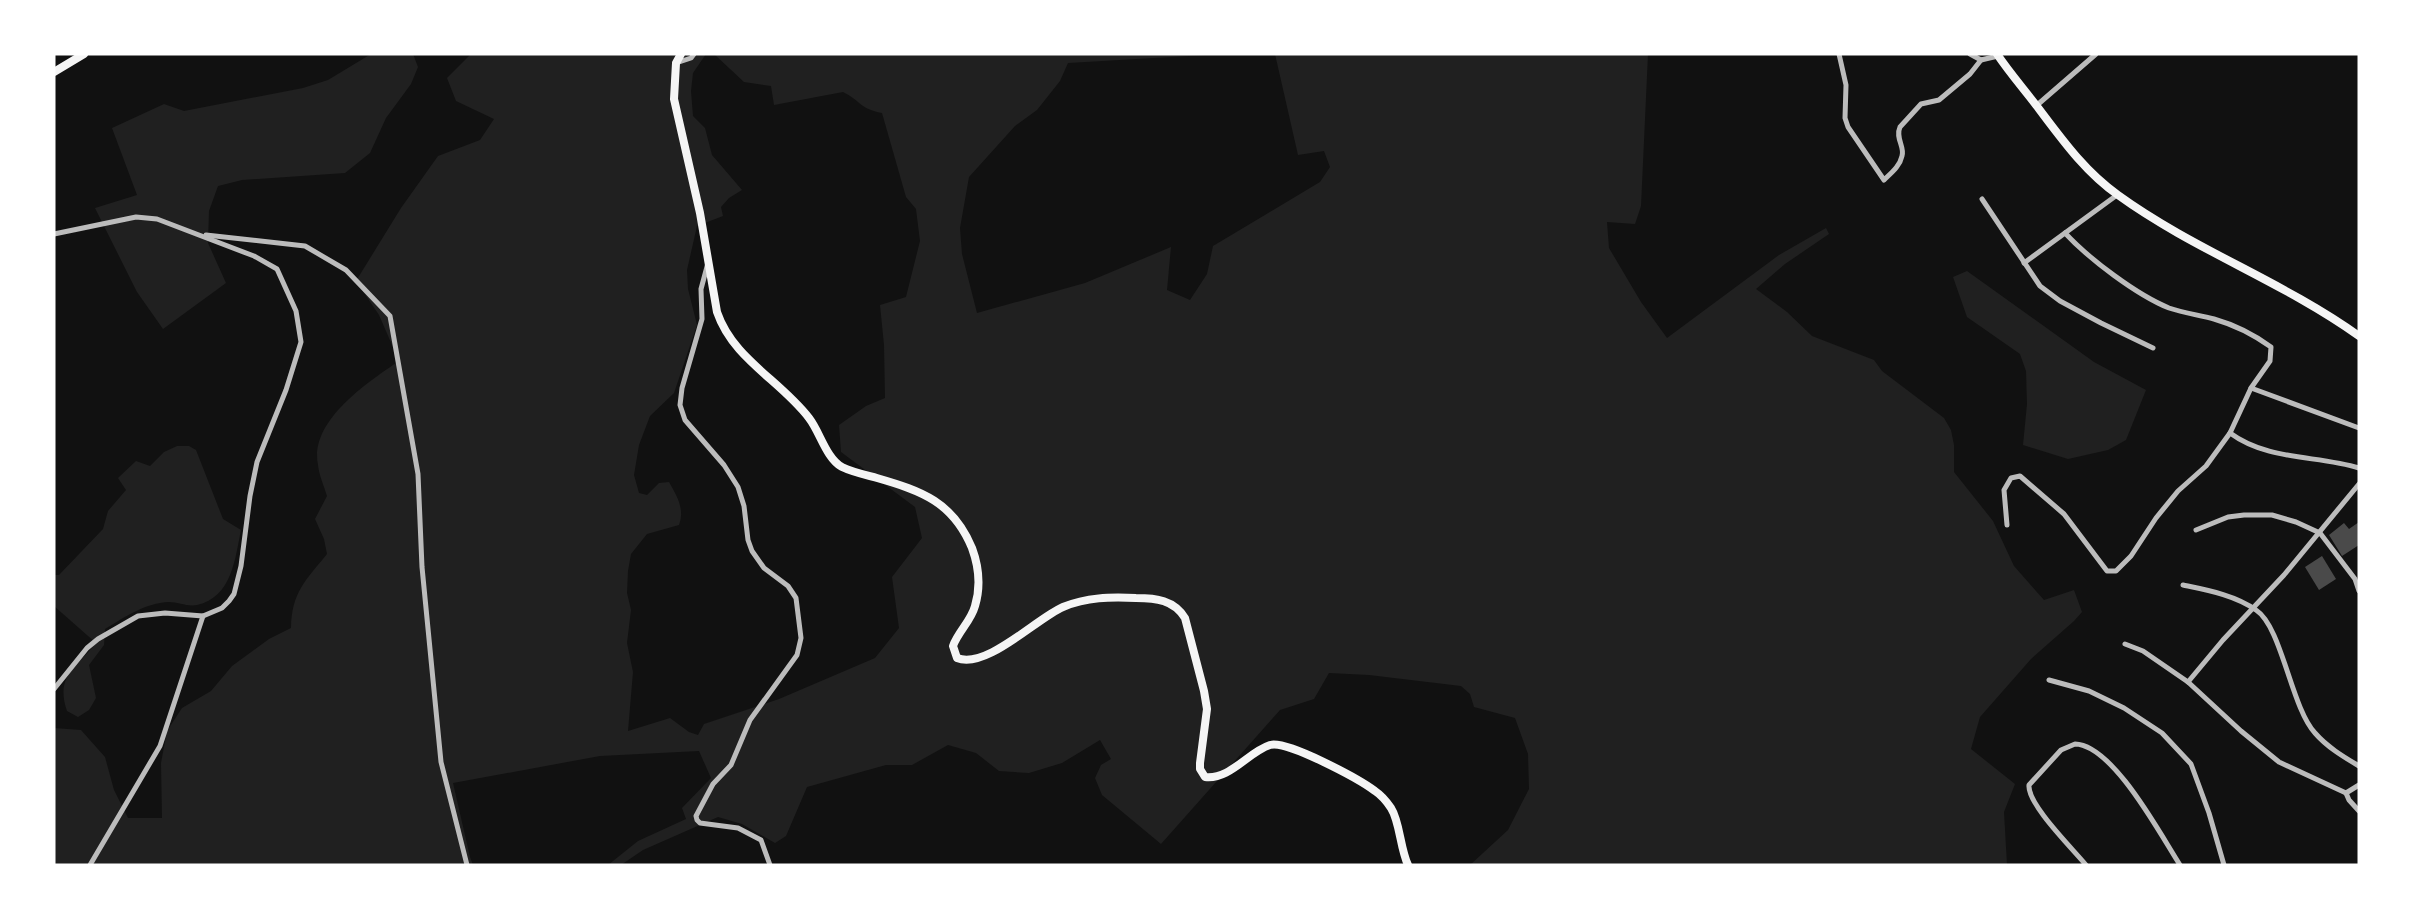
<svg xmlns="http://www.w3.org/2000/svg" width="2413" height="919" font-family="'Fira Sans Condensed',sans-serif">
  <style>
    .green { fill: #202020 }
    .building { fill: #4a4a4a }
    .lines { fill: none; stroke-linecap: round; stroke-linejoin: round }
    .minor { stroke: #bcbcbc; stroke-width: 5 }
    .secondary { stroke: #f5f5f5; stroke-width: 8 }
    .primary { stroke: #f5f5f5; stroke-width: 8 }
  </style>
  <rect width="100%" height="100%" fill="#111"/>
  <g class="green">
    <polygon points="371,54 413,54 418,67 411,84 386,118 370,153 345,173 242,180 218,186 209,211 208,243 226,283 163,329 137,292 95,208 137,195 112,128 164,104 184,111 303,88 328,80"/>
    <path d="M471,54H706L693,73L691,91L693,116L705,128L712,155L742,190L729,198L721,207L723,216L697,226L687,270L688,289L697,325L674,393L650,416L639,445L634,475L639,493L647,495L659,483L669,482C677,496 685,509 679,525L647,534L631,554L628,571L627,593L631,610L627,643L633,672L628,731L670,718L689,732L698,735L704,724L779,699L875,658L899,628L892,577L922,538L915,507L841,452L839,425L866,406L885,398L884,345L880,305L906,297L920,241L916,209L906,197L882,113C860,109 861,101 843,92L774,105L771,86L744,82L714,54H1223L1068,63L1060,81L1037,110L1015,126L969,177L960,228L962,254L977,313L1085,283L1171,247L1167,290L1190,300L1207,274L1213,246L1320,182L1330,167L1324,151L1298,155L1275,54H1648L1641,206L1635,224L1607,222L1609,248L1641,302L1667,338L1779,255L1826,228L1829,234L1785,264L1756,289L1787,312L1812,336L1874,360L1882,371L1944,418L1951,430L1954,445V472L1993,521L2014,566L2044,600L2074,590L2082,612L2074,621L2031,659L1980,717L1971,749L2015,784L2004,812L2007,865H1470L1508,830L1529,789L1528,754L1515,718L1474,707L1470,694L1461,686L1369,675L1329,673L1314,699L1280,710L1161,844L1102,795L1095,778L1101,765L1111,759L1100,740L1062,763L1029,773L999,771L976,753L948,745L912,765H886L807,787L786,836L775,843L742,824L718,817L643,850L621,865H608L638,841L686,819L682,808L711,778L699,751L600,756L453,783L470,857L473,865H54V728L81,730L105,757L114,790L128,818H162L161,763L167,731L182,708L211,691L232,666L269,639L291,628C292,592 305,581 327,554L324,539L315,519L327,496C324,486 319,475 318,465C309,421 368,382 399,361L379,315L356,281L401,208L438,156L480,140L494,119L456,101L447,78Z"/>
    <polygon points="1967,271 2094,362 2146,390 2126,440 2108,450 2068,459 2023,445 2027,404 2026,371 2020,354 1967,317 1953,277"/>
    <path d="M177,446H189L196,450L223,519L241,530C235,559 232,597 197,605C188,607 178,602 169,602C145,603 125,617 105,629L104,645L89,665L96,698L89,710L78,717L67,711C55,676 76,668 96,643L54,606V575H59L103,529L108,511L126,490L118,478L136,461L150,466L164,452Z"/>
  </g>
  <g class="building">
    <polygon points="2359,522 2359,545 2342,556 2329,535 2344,523 2349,529"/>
    <polygon points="2322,556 2336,579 2319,590 2305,567"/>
  </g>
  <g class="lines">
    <g class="minor">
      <path d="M1839,54L1846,85L1845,118L1848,127L1884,180C1891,173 1900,166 1902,156C1905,147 1895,138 1900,127L1921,104L1939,100L1970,74L1981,60"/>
      <polyline points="1970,54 1981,60 1998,56"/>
      <polyline points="676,63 691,58 694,54"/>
      <polyline points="2036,106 2096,54"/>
      <polyline points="1982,199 2040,286 2060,301 2101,323 2153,348"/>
      <polyline points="54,234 136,217 157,219 254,256 277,269 296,311 301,342 286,390 257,462 250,496 241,566 234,594 229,601 222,608 203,616 165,613 138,616 98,639 87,648 54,689"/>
      <polyline points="206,235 305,246 346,270 390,316 418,474 422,567 441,762 467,865"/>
      <polyline points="708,263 701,289 702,319 682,388 680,405 685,420 724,465 738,487 744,506 748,540 752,551 764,568 788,586 796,598 801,638 797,655 750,720 731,765 713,784 696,816 697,820 700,823 738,828 761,840 770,865"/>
      <polyline points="2024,263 2117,195"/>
      <polyline points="2251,388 2359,428"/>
      <path d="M2230,433C2268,461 2317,455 2359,468"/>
      <path d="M2007,525L2004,490L2011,478L2020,476L2064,514L2107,571H2116L2131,556L2156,518L2178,491L2206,466L2230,433L2251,388L2270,361L2271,347C2253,334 2235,325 2214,319C2199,315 2184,313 2169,308C2137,295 2089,259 2065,233"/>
      <polyline points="2196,530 2228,517 2244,515 2272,515 2296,522 2320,533 2355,579 2359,591"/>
      <path d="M2183,585C2207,590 2235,595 2256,610C2282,627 2291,707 2315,733C2327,747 2344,757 2359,766"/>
      <polyline points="2125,644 2143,651 2188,682 2241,731 2279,762 2346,793"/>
      <polyline points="2049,680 2089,691 2124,708 2162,733 2191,764 2209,813 2224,865"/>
      <polyline points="2188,682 2223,640 2284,575 2359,484"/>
      <polyline points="2346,793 2349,800 2359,811"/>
      <polyline points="2346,793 2359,785"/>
      <polyline points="90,865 160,746 203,616"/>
      <path d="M2086,865C2073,849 2027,804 2029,785L2061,750L2075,744C2113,745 2160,834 2180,865"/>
    </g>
    <g class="secondary">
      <path d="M681,54L676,63L674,99L700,213L717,312C733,359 780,380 809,418C820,432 826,458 842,467C852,472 866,475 877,478C922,491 953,502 972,548C979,567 981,586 975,606C971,621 958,632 953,646L957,658C986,670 1037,618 1063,607C1087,597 1110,597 1136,598C1156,598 1174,600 1185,618L1204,691L1207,709L1200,763V769L1205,777C1230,780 1248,752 1270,745C1287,740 1359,779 1375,791C1381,795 1387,802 1391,808C1400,822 1400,848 1408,865"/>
      <polyline points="54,72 84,54"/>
    </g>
    <path class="primary" d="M1997,54C2009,72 2023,88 2036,105C2061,138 2084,171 2118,195C2194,250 2284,282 2359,336"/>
  </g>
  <rect width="2413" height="919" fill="none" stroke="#ffffff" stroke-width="111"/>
</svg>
